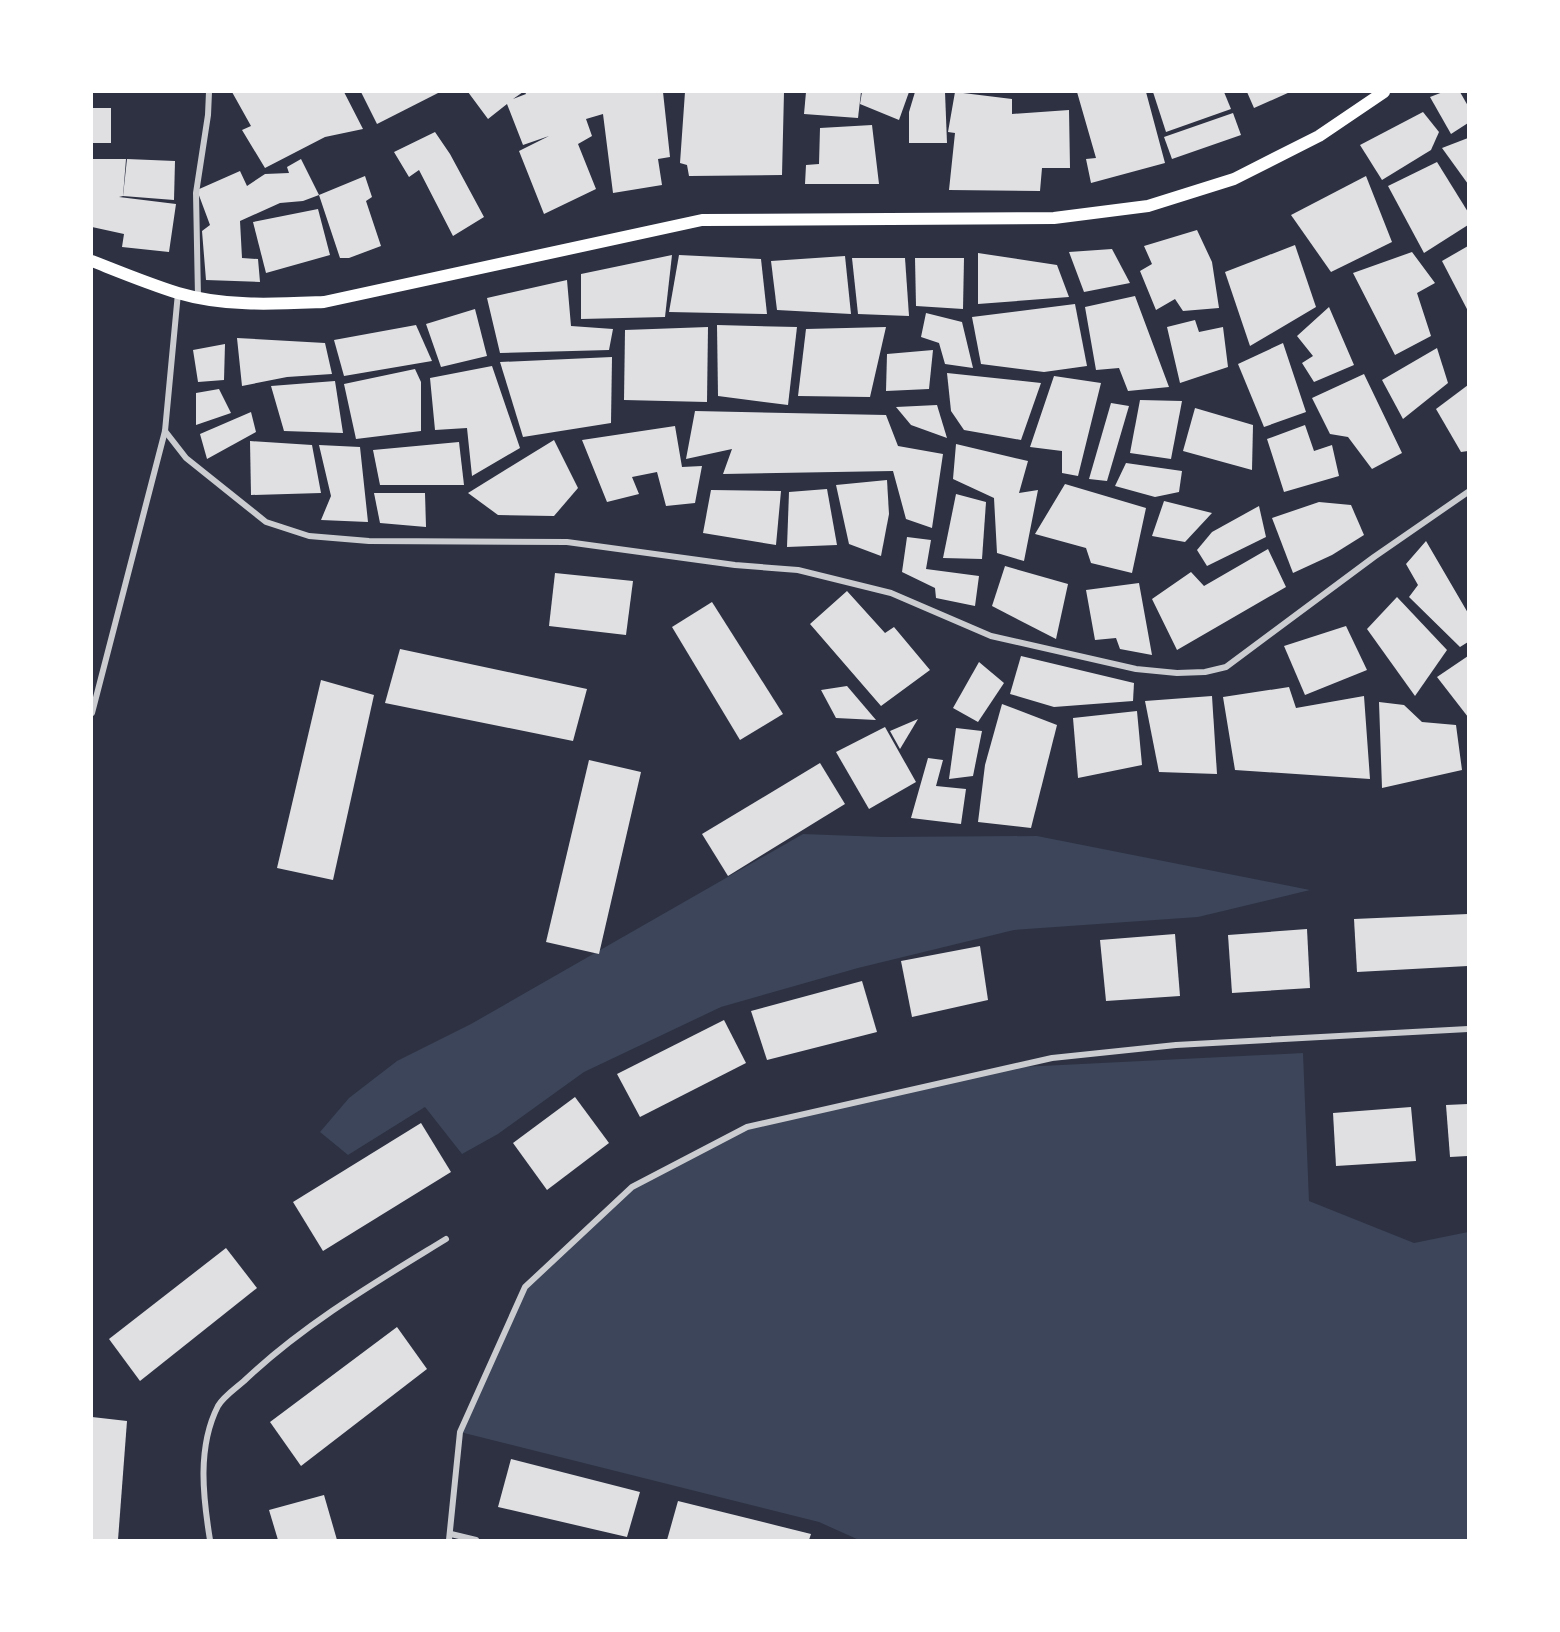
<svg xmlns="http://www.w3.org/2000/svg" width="1560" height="1632" font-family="'Public Sans',sans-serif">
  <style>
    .green { fill: #3c4559 }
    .building { fill: #e0e0e3 }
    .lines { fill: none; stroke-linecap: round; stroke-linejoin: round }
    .minor { stroke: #caccd0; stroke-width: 6 }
    .secondary { stroke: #fff; stroke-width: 12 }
  </style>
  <rect width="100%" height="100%" fill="#2d3142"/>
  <g class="green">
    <polygon points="803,834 884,837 1037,836 1310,890 1198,917 1014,930 858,968 721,1007 584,1072 498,1134 462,1154 425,1107 348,1155 320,1132 349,1098 397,1061 471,1024"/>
    <polygon points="1303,1053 1309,1201 1414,1243 1468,1232 1468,1540 859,1540 819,1522 460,1432 525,1287 632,1187 747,1127 999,1068"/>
  </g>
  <g class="building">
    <polygon points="232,92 344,92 363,129 325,137 265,168 242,130 251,126"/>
    <polygon points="361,92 440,92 377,124"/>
    <polygon points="468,92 523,92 513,99 526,94 525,92 663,92 670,157 658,159 662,185 613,193 603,114 586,119 592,136 578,144 596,189 544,214 519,151 549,136 523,145 507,104 488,119"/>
    <polygon points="685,92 784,92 782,175 689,176 687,165 680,163"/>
    <polygon points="806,92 861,92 858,118 804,114"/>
    <polygon points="862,92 909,92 899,120 860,104"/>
    <polygon points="915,92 945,92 947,143 909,143 909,112"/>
    <polygon points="955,92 1012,99 1012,114 1069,110 1070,168 1042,168 1040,191 949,190 955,133 948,132"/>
    <polygon points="1077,92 1146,92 1165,163 1091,183 1086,159 1096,158"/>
    <polygon points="1153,92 1224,92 1231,109 1166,132"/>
    <polygon points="1247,92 1290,92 1254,108"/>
    <polygon points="1443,92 1460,92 1468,106 1468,123 1451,134 1430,97"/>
    <rect x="92" y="108" width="19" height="35"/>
    <polygon points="1423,112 1439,132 1431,150 1382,180 1360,145"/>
    <polygon points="1233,113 1241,135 1172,159 1164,137"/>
    <polygon points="872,125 879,184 805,184 806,165 819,164 820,128"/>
    <polygon points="435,132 450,154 484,217 453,236 419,170 409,177 394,152"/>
    <polygon points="1468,138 1468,184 1442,148"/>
    <polygon points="92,159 126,159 123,196 119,197 176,204 169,252 122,247 124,234 92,227"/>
    <polygon points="127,159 175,161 174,200 123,196"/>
    <polygon points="301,159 319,195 303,201 280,203 240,221 242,258 258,259 260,282 206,280 202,231 210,225 197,190 240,171 247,186 265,174 289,173 287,167"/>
    <polygon points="1437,162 1468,212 1468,225 1424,253 1388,186"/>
    <polygon points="365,176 372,197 366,201 381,246 349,258 340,258 319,195"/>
    <polygon points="1366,176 1392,242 1331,272 1291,215"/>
    <polygon points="318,209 330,255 266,273 253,222"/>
    <polygon points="1197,230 1212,262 1219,308 1183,311 1175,299 1156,310 1140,271 1152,264 1144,246"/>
    <polygon points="1295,245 1316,307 1250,346 1225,272"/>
    <polygon points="1468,246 1468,311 1442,261"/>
    <polygon points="1112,249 1130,283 1084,292 1069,252"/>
    <polygon points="1412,252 1435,283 1417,293 1431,336 1395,355 1353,273"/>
    <polygon points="978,253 1057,265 1069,297 978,304"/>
    <polygon points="672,255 665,317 581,319 581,274"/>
    <polygon points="679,255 761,259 767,314 669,312"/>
    <polygon points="845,256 851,314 777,310 771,261"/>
    <polygon points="852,258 905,258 909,316 858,314"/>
    <polygon points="915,258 964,258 963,309 916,306"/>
    <polygon points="567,280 571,326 613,329 609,350 500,353 487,298"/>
    <polygon points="1135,296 1169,387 1128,391 1119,368 1096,370 1085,307"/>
    <polygon points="1075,304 1087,366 1044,372 981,364 972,317"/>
    <polygon points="1329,307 1354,365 1314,382 1302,363 1313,356 1297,336"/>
    <polygon points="475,309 487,356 441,367 426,324"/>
    <polygon points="926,313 962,322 973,368 945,364 939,343 921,337"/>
    <polygon points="1195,320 1199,332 1223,327 1228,367 1180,383 1167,327"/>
    <polygon points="416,325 432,361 344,376 334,340"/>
    <polygon points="717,325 797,327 788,405 718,396"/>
    <polygon points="708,327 707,402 624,400 625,330"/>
    <polygon points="886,327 870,397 798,396 806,329"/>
    <polygon points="237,338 325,343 332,374 287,377 242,386"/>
    <polygon points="1283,343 1306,412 1264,427 1238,364"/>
    <polygon points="225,344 224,380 198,382 193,350"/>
    <polygon points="1437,348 1448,383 1403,419 1382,380"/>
    <polygon points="933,350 929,389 886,391 887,354"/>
    <polygon points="612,357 611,423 523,437 500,362"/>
    <polygon points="492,366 520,448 472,476 467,428 435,430 430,378"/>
    <polygon points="415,369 421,382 421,431 356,439 344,384"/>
    <polygon points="947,373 1041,383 1021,440 964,430 951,411"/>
    <polygon points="1364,374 1402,453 1372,469 1348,437 1330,434 1312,398"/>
    <polygon points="1054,376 1101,383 1078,476 1062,473 1062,451 1030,447"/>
    <polygon points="335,381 343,433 284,431 271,386"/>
    <polygon points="1468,385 1468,451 1461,452 1436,409"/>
    <polygon points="219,389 231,413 196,425 196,393"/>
    <polygon points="1140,400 1182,401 1171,459 1130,453"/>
    <polygon points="1111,403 1129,406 1107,481 1089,479"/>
    <polygon points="937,405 947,438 911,425 896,407"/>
    <polygon points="1195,408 1253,425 1252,470 1183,451"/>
    <polygon points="695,411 886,415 898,446 943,454 932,528 906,519 893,471 723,474 732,449 686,459"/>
    <polygon points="251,412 256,432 207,459 200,434"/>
    <polygon points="1305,425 1314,451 1332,445 1339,476 1284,492 1267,439"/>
    <polygon points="675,426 682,467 702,466 695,503 666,506 657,472 632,477 639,494 607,502 582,440"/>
    <polygon points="554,440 578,488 554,516 498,515 468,493"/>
    <polygon points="250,441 312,445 321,493 251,495"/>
    <polygon points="459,442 464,485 380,485 373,450"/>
    <polygon points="956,444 1028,461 1019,493 1038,490 1024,561 997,553 994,498 953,479"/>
    <polygon points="319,445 360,447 368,522 321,520 331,496"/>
    <polygon points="1126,463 1182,471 1179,492 1155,497 1115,486"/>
    <polygon points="887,480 889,514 881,556 849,544 836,485"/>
    <polygon points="1065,484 1146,508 1132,573 1091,563 1086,548 1035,534"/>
    <polygon points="827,489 837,545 787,547 789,492"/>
    <polygon points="711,490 781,491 776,545 703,533"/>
    <polygon points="374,493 425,493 426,527 380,523"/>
    <polygon points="956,494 986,502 982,559 943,558"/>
    <polygon points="1164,501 1212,513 1185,542 1152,536"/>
    <polygon points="1319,502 1351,505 1364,535 1332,555 1293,573 1272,518"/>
    <polygon points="1259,506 1266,537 1207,566 1197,550 1212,532"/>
    <polygon points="907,537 931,540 926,569 979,576 975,606 936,598 935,588 902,572"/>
    <polygon points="1426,541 1468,613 1468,642 1460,647 1409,597 1418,585 1406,564"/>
    <polygon points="1268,549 1286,587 1177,650 1152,599 1191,572 1204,586"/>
    <polygon points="1005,566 1068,584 1056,639 992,606"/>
    <polygon points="555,573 633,581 626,635 549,626"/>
    <polygon points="1139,583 1152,655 1120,649 1116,638 1095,640 1086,590"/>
    <polygon points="847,591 885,633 894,627 930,670 881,706 810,624"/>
    <polygon points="1397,597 1447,650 1415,696 1367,629"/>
    <polygon points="712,602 783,714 740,740 672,627"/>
    <polygon points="1346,626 1367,670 1305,695 1284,646"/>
    <polygon points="400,649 587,689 573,741 385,703"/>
    <polygon points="1021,656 1134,683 1133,701 1054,707 1010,694"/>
    <polygon points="1468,656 1468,717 1437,677"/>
    <polygon points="979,662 1004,683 978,722 953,708"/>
    <polygon points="321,680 374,695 333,880 277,868"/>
    <polygon points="847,686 876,720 836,718 821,690"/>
    <polygon points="1289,687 1296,708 1364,696 1370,779 1235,770 1223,697"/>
    <polygon points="1212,696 1217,774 1159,772 1145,701"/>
    <polygon points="1379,702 1404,705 1422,722 1456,725 1462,770 1382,788"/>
    <polygon points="1002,704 1057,725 1031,828 978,822 985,765"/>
    <polygon points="1137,711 1142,765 1078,778 1073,718"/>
    <polygon points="918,719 900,749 890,731"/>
    <polygon points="885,727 916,782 869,809 836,752"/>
    <polygon points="956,728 982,731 973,776 949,779"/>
    <polygon points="928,758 943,760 936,786 966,789 961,824 911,818"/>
    <polygon points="589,760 641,772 599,954 546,942"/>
    <polygon points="820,763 845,804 728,876 702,834"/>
    <polygon points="1468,914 1468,966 1357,972 1354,919"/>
    <polygon points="1307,929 1310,988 1232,993 1228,935"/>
    <polygon points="1175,934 1180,996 1106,1001 1100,940"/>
    <polygon points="980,946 988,1000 912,1017 901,961"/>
    <polygon points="862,981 877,1032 767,1060 751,1011"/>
    <polygon points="724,1020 746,1063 640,1117 617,1074"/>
    <polygon points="575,1097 609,1143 547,1190 513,1143"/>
    <polygon points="1468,1104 1468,1156 1450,1157 1446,1105"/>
    <polygon points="1411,1107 1416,1161 1336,1166 1333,1113"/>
    <polygon points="421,1123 451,1172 323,1251 293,1202"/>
    <polygon points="226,1248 257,1288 140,1381 109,1339"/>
    <polygon points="397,1327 427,1369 301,1466 270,1422"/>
    <polygon points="92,1417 127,1421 118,1540 92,1540"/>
    <polygon points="511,1459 640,1492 627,1537 498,1507"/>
    <polygon points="324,1495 337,1540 278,1540 269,1510"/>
    <polygon points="678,1501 811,1534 809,1540 667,1540"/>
  </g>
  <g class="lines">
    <g class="minor">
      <polyline points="198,297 196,193 208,115 209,92"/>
      <polyline points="165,431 186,458 266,522 309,536 369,541 567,542 735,565 798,570 891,593 991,636 1136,669 1177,673 1205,672 1226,667 1374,557 1468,492"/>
      <polyline points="92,713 165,431 178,293"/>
      <polyline points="451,1534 476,1540"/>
      <path d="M210,1540C203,1497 197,1447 218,1406C223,1397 236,1388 244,1381C304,1324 376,1282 446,1239"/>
      <polyline points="449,1540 460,1432 525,1287 632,1187 747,1127 1052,1058 1176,1045 1468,1029"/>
    </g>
    <path class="secondary" d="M92,261C120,272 149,284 178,293C225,307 275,304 324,302L702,220L1054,218L1148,206L1234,179L1319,136L1384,92"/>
  </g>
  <rect width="1560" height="1632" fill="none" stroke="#ffffff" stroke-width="186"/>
</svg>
